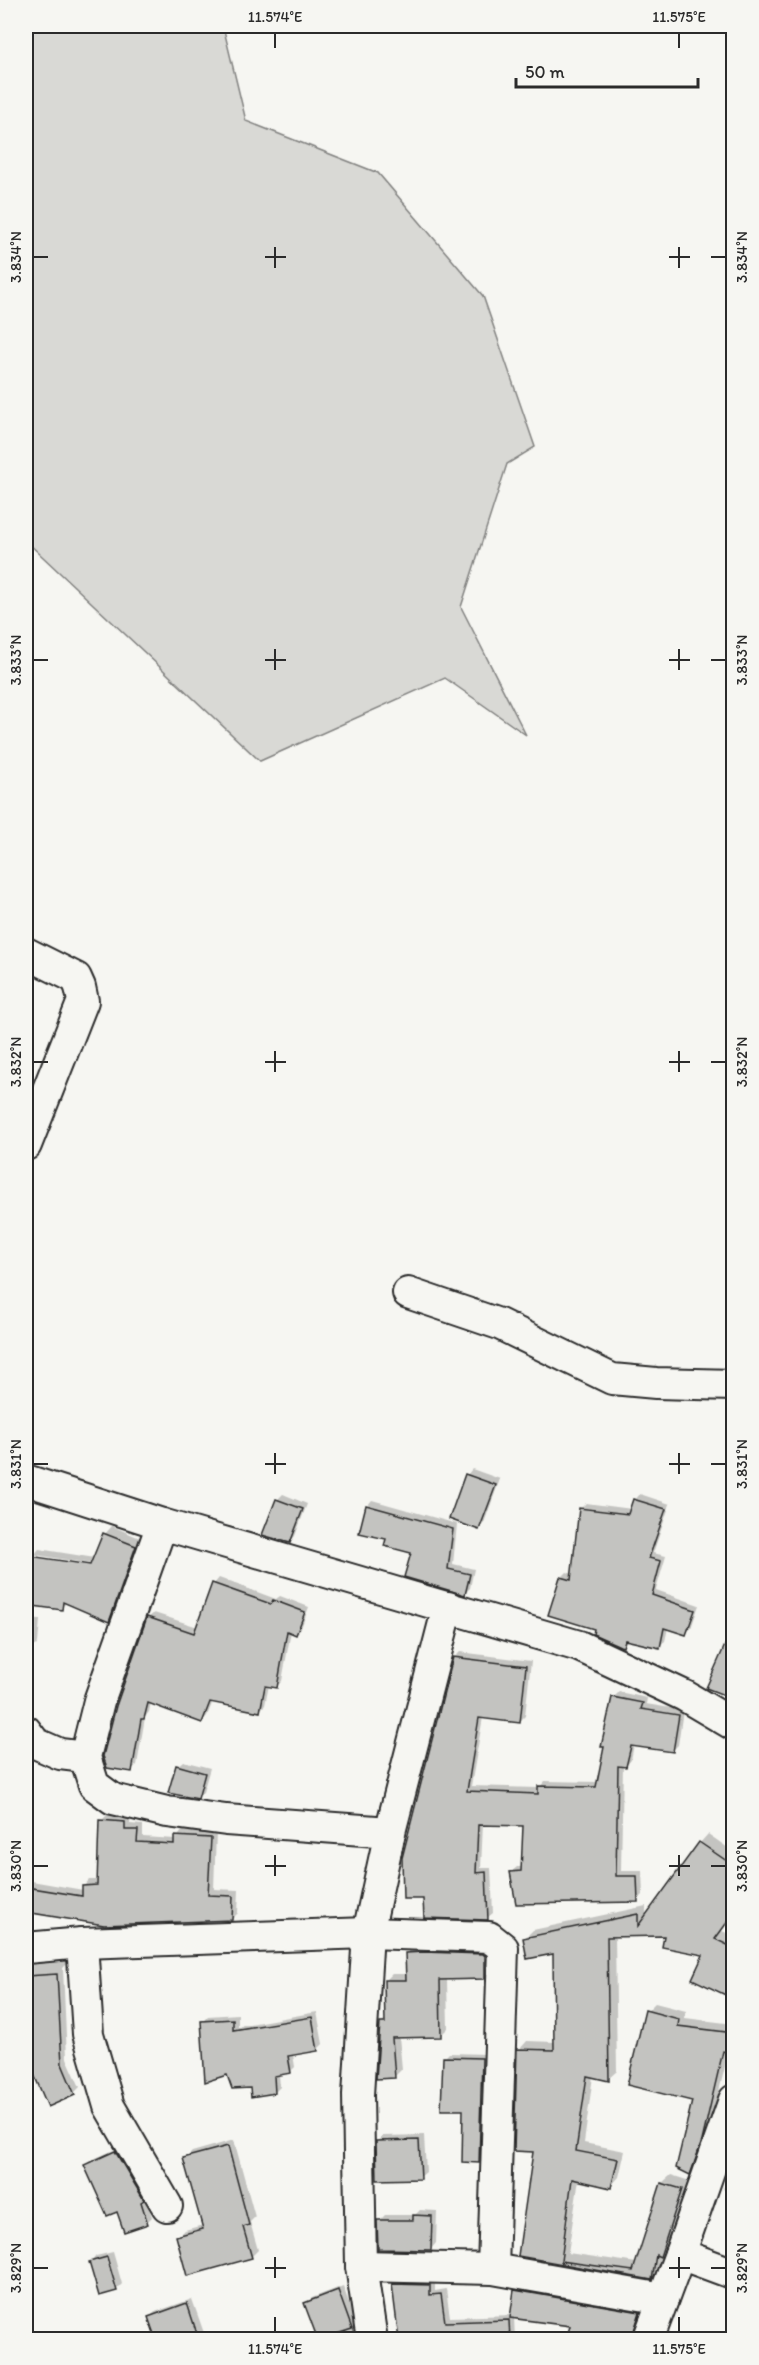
<svg xmlns="http://www.w3.org/2000/svg" width="759" height="2365" font-family="Itim,sans-serif">
  <style>
    .green { fill: #d9d9d5; stroke: #828280; stroke-width: 1.5 }
    .shadow { fill: #0003; fill-rule: evenodd }
    .building { fill: #c3c3c0; stroke: #2b2b2b; stroke-width: 1.5 }
    .lines { fill: none; stroke-linecap: round; stroke-linejoin: round }
    .street-casing { stroke: #2b2b2b; stroke-width: 34 }
    .street { stroke: #f6f6f2; stroke-width: 30 }
    .ticks { fill: none; stroke: #2b2b2b; stroke-width: 2 }
    .neatline { fill: none; stroke: #2b2b2b; stroke-width: 2 }
    .ticks-label { font-size: 15px; text-anchor: middle; fill: #2b2b2b }
  </style>
  <rect width="100%" height="100%" fill="#f6f6f2"/>
  <filter id="ink" filterUnits="userSpaceOnUse"><feTurbulence type="fractalNoise" baseFrequency=".0167" numOctaves="2"/><feDisplacementMap in="SourceGraphic" scale="12" xChannelSelector="R" yChannelSelector="G"/><feConvolveMatrix kernelMatrix="1 2 1 2 8 2 1 2 1" color-interpolation-filters="sRGB"/></filter>
  <g filter="url(#ink)">
    <polygon class="green" points="26,26 223,26 246,121 378,173 483,296 535,447 507,464 461,607 526,735 445,678 260,761 26,541"/>
    <g class="shadow">
      <polygon points="472,1469 500,1479 484,1523 479,1529 467,1475"/>
      <polygon points="283,1494 307,1504 295,1536 290,1542 277,1500"/>
      <polygon points="640,1494 670,1504 653,1553 666,1556 656,1590 699,1605 691,1628 685,1634 668,1628 665,1641 659,1646 629,1639 623,1645 596,1628 561,1578 567,1572 573,1574 580,1509 586,1503 632,1509 635,1500"/>
      <polygon points="372,1500 457,1524 453,1564 474,1569 470,1588 465,1593 413,1552 388,1538 367,1506"/>
      <path d="M112,1526L142,1539L116,1613L109,1620L67,1602L61,1608L26,1603L32,1557L39,1549L95,1558L105,1534ZM36,1555L98,1565L97,1568L36,1558Z"/>
      <polygon points="219,1578 276,1599 280,1596 309,1607 301,1628 296,1633 291,1631 282,1681 277,1686 269,1685 265,1705 259,1711 213,1701 207,1716 202,1721 151,1702 149,1712 145,1717 137,1765 131,1770 148,1618 154,1613 198,1627 214,1584"/>
      <polygon points="26,1619 40,1620 38,1643 36,1646 26,1645"/>
      <polygon points="460,1652 531,1661 525,1716 520,1721 483,1717 471,1786 539,1788 545,1781 599,1782 606,1746 603,1746 614,1697 619,1692 647,1698 646,1704 683,1710 678,1745 672,1751 634,1745 631,1760 626,1766 623,1765 621,1871 642,1871 643,1895 637,1901 511,1872 517,1867 523,1867 525,1824 483,1823 481,1868 491,1868 493,1913 487,1918 425,1916 454,1658"/>
      <polygon points="183,1761 210,1768 203,1792 198,1797 177,1766"/>
      <polygon points="107,1815 131,1816 130,1824 143,1825 143,1837 176,1839 182,1831 216,1832 214,1889 239,1890 238,1913 232,1919 104,1923 26,1910 26,1880 83,1890 83,1887 89,1880 98,1880 101,1821"/>
      <polygon points="708,1834 734,1852 734,1914 722,1931 734,1936 734,1993 706,1954 666,1934 615,1935 617,2071 608,2079 593,2076 584,2143 625,2151 619,2177 611,2186 579,2179 568,2253 637,2263 662,2183 671,2175 690,2181 668,2247 663,2252 660,2270 652,2278 520,2255 535,2150 519,2050 527,2041 555,2042 555,1952 524,1939 533,1930 646,1906 646,1918 700,1843"/>
      <polygon points="413,1947 490,1948 491,1971 484,1978 447,1979 448,2028 441,2035 399,2036 402,2069 395,2076 381,2024 386,2019 385,1981 392,1974 407,1974 406,1954"/>
      <polygon points="67,1957 66,1965 63,1968 67,2058 80,2087 74,2093 26,2057 26,1958"/>
      <polygon points="655,2003 686,2011 685,2018 734,2024 734,2051 729,2051 709,2131 697,2165 689,2173 694,2100 647,2011"/>
      <polygon points="317,2012 323,2044 318,2049 293,2054 295,2067 290,2072 279,2074 280,2087 275,2092 251,2086 203,2021 208,2016 238,2014 238,2026"/>
      <polygon points="449,2053 487,2054 483,2156 478,2161 465,2108 444,2058"/>
      <polygon points="424,2135 426,2172 420,2177 378,2142 383,2136"/>
      <polygon points="234,2140 255,2217 250,2222 258,2250 251,2257 178,2237 185,2230 203,2225 185,2159 192,2152"/>
      <polygon points="121,2147 145,2197 152,2217 147,2222 85,2165 91,2160"/>
      <polygon points="734,2158 734,2194 723,2189"/>
      <polygon points="420,2210 437,2211 436,2243 431,2249 379,2221 385,2215 415,2215"/>
      <polygon points="113,2252 122,2284 116,2290 91,2262 96,2256"/>
      <polygon points="399,2279 435,2280 435,2291 446,2289 450,2317 512,2315 516,2291 526,2281 647,2302 637,2340 568,2340 572,2325 514,2317 515,2340 400,2340 393,2284"/>
      <polygon points="343,2286 362,2340 319,2340 306,2303 312,2298"/>
      <polygon points="192,2299 204,2333 198,2338 150,2317 155,2312"/>
    </g>
    <g class="building">
      <polygon points="465,1474 496,1485 479,1530 449,1519"/>
      <polygon points="276,1499 303,1509 290,1543 262,1535"/>
      <polygon points="633,1499 666,1509 649,1558 661,1561 652,1595 695,1610 686,1635 664,1628 660,1648 625,1640 623,1647 620,1646 593,1634 594,1629 548,1615 560,1577 571,1580 579,1508 628,1514"/>
      <polygon points="366,1505 453,1529 448,1569 470,1574 465,1595 404,1577 411,1553 384,1546 386,1539 359,1533"/>
      <polygon points="103,1533 136,1546 109,1622 63,1602 62,1610 26,1605 30,1556 90,1565"/>
      <polygon points="212,1583 271,1604 273,1600 305,1612 296,1635 287,1631 277,1688 265,1686 260,1712 210,1702 202,1723 148,1703 144,1719 141,1719 132,1772 107,1768 103,1756 116,1706 147,1617 194,1633"/>
      <polygon points="734,1625 734,1699 706,1688"/>
      <polygon points="453,1657 526,1666 520,1723 479,1718 467,1791 538,1794 538,1786 596,1787 604,1747 601,1747 612,1697 643,1703 641,1709 679,1715 673,1752 631,1746 626,1767 618,1766 616,1876 637,1876 638,1902 516,1904 510,1872 521,1871 523,1826 478,1825 476,1873 486,1872 488,1920 424,1918 423,1899 403,1899 402,1858"/>
      <polygon points="176,1765 205,1773 198,1799 168,1793"/>
      <polygon points="99,1820 125,1822 125,1830 138,1830 137,1842 174,1844 174,1836 211,1838 208,1895 233,1896 232,1920 104,1925 26,1912 26,1887 82,1896 82,1886 97,1885"/>
      <polygon points="699,1842 734,1866 734,1913 715,1939 734,1948 734,1999 692,1979 703,1955 662,1947 664,1936 607,1937 609,2081 587,2076 576,2151 618,2159 611,2188 572,2179 561,2261 633,2271 661,2183 682,2189 660,2257 656,2255 652,2280 518,2256 533,2152 514,2151 517,2049 554,2050 553,1954 527,1959 523,1938 638,1914 638,1926"/>
      <polygon points="424,1952 483,1954 485,1956 485,1979 440,1980 441,2037 392,2038 395,2078 376,2079 380,2023 385,2023 384,1980 406,1980 405,1953"/>
      <polygon points="57,1974 62,2064 75,2095 48,2107 26,2056 26,1976"/>
      <polygon points="645,2010 679,2019 678,2026 734,2033 734,2053 723,2051 702,2141 690,2175 676,2168 692,2101 627,2085"/>
      <polygon points="312,2017 318,2051 288,2056 291,2073 274,2076 275,2093 251,2097 250,2088 232,2089 227,2075 205,2082 201,2021 233,2019 233,2030"/>
      <polygon points="443,2057 482,2058 479,2163 462,2162 463,2110 441,2110"/>
      <polygon points="419,2140 421,2179 377,2180 376,2141"/>
      <polygon points="228,2146 249,2225 243,2227 252,2258 187,2276 176,2236 203,2229 183,2158"/>
      <polygon points="115,2151 144,2200 141,2202 148,2224 124,2232 117,2212 107,2216 84,2165"/>
      <polygon points="413,2215 432,2216 431,2250 378,2249 377,2220 413,2220"/>
      <polygon points="107,2257 117,2291 99,2296 89,2262"/>
      <polygon points="392,2284 430,2285 430,2295 441,2294 445,2322 509,2320 510,2340 399,2340"/>
      <polygon points="338,2290 352,2329 318,2340 304,2303"/>
      <polygon points="514,2290 640,2312 631,2340 566,2340 570,2326 510,2318"/>
      <polygon points="187,2303 199,2340 156,2340 148,2317"/>
    </g>
    <g class="lines">
      <defs>
        <g id="street">
          <polyline points="26,953 76,978 80,987 83,1001 26,1145"/>
          <polyline points="408,1293 499,1324 612,1379 656,1383 734,1385"/>
          <polyline points="26,1480 162,1524 579,1646 685,1696 734,1725"/>
          <polyline points="162,1524 99,1701 85,1757 94,1785 113,1799 167,1812 226,1820 390,1832"/>
          <polyline points="26,1731 35,1743 60,1754 85,1757"/>
          <polyline points="82,1943 88,2034 109,2106 167,2206"/>
          <polyline points="26,1948 82,1943 368,1933 489,1937 503,1948 493,2269"/>
          <polyline points="680,2254 734,2274"/>
          <polyline points="361,2266 493,2269 663,2299"/>
          <polyline points="372,2340 361,2266 358,2095 368,1933 390,1832 448,1607"/>
          <polyline points="648,2340 680,2254 734,2100"/>
        </g>
      </defs>
      <use href="#street" class="street-casing"/>
      <use href="#street" class="street"/>
    </g>
  </g>
  <path class="ticks" d="M275,33V48M679,33V48M275,247V268M679,247V268M33,257H48M265,257H286M669,257H690M711,257H726M275,649V670M679,649V670M33,660H48M265,660H286M669,660H690M711,660H726M275,1051V1072M679,1051V1072M33,1062H48M265,1062H286M669,1062H690M711,1062H726M275,1453V1474M679,1453V1474M33,1464H48M265,1464H286M669,1464H690M711,1464H726M275,1855V1876M679,1855V1876M33,1866H48M265,1866H286M669,1866H690M711,1866H726M275,2257V2278M679,2257V2278M33,2268H48M265,2268H286M669,2268H690M711,2268H726M275,2317V2332M679,2317V2332"/>
  <rect width="759" height="2365" fill="none" stroke="#f6f6f2" stroke-width="66"/>
  <path d="M516 78v9h182v-9" fill="none" stroke="#2b2b2b" stroke-width="3"/>
  <text x="525" y="78" font-size="18" fill="#2b2b2b" stroke="#f6f6f2" stroke-width="4.5" paint-order="stroke">50 m</text>
  <rect x="33" y="33" width="693" height="2299" class="neatline"/>
  <g class="ticks-label">
    <text x="275" y="22">11.574°E</text>
    <text x="679" y="22">11.575°E</text>
    <text transform="translate(16 257) rotate(-90)" y="5">3.834°N</text>
    <text transform="translate(742 257) rotate(-90)" y="5">3.834°N</text>
    <text transform="translate(16 660) rotate(-90)" y="5">3.833°N</text>
    <text transform="translate(742 660) rotate(-90)" y="5">3.833°N</text>
    <text transform="translate(16 1062) rotate(-90)" y="5">3.832°N</text>
    <text transform="translate(742 1062) rotate(-90)" y="5">3.832°N</text>
    <text transform="translate(16 1464) rotate(-90)" y="5">3.831°N</text>
    <text transform="translate(742 1464) rotate(-90)" y="5">3.831°N</text>
    <text transform="translate(16 1866) rotate(-90)" y="5">3.830°N</text>
    <text transform="translate(742 1866) rotate(-90)" y="5">3.830°N</text>
    <text transform="translate(16 2268) rotate(-90)" y="5">3.829°N</text>
    <text transform="translate(742 2268) rotate(-90)" y="5">3.829°N</text>
    <text x="275" y="2354">11.574°E</text>
    <text x="679" y="2354">11.575°E</text>
  </g>
</svg>
